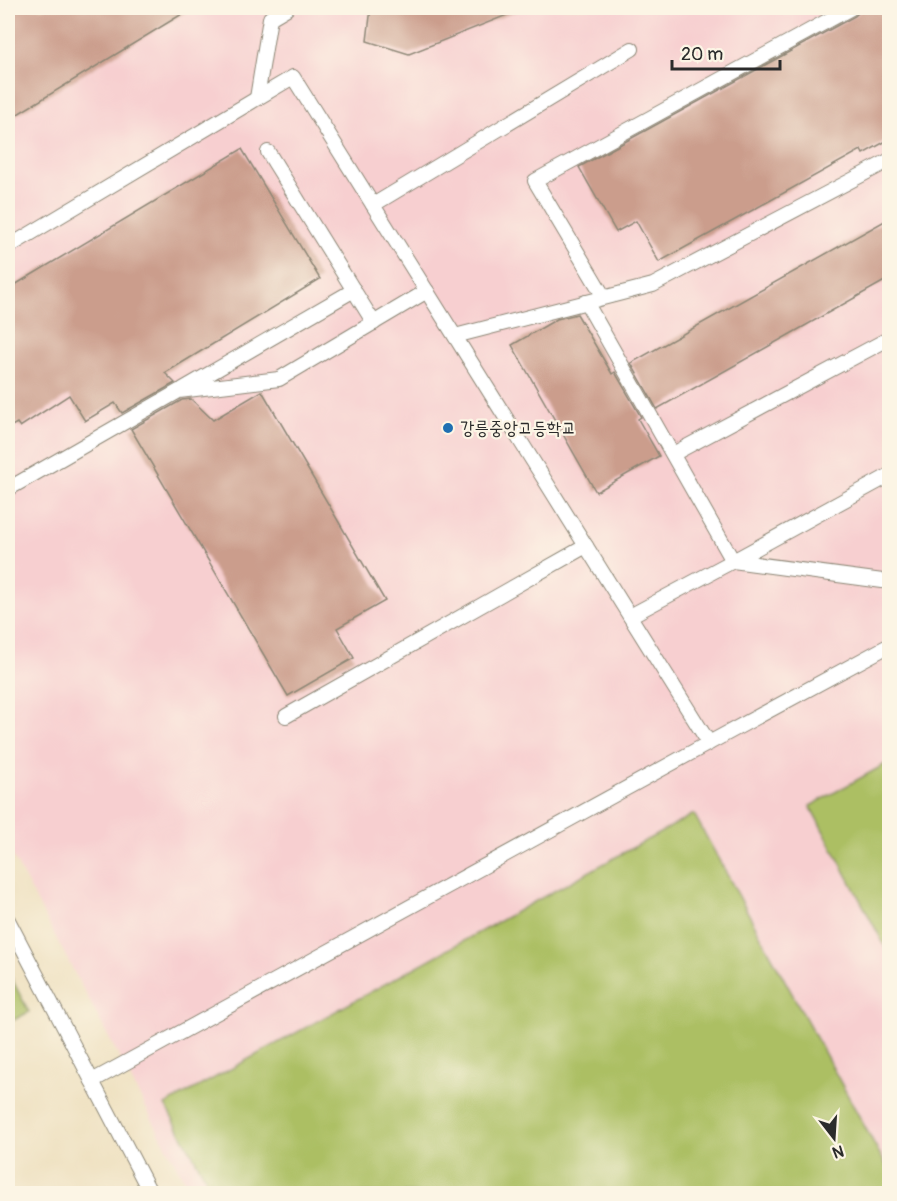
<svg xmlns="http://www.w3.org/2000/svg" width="897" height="1201" font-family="Pangolin,'Poor Story',sans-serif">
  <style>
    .built { fill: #f7cfd0 }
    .green { fill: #acbf63; stroke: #6c7547; stroke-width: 1.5 }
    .building { fill: #cb9d8c }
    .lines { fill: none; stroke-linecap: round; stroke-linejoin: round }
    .lane-casing { stroke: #8c8675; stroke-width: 16 }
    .lane { stroke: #fff; stroke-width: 14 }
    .poi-dot { fill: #1f6fb2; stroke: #fcf5e5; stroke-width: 2 }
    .labels { text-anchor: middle; stroke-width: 4.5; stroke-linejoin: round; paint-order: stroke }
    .poi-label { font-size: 18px; fill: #2b2b2b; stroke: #fcf5e5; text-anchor: start }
  </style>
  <rect width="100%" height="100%" fill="#fcf5e5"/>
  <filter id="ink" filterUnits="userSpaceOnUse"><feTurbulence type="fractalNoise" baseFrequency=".0167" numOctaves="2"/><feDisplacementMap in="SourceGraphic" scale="12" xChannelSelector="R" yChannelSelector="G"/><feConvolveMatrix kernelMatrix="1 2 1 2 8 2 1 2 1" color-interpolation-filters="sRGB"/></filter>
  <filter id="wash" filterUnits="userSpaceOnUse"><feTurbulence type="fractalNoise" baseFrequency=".008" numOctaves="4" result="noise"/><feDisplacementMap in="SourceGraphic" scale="24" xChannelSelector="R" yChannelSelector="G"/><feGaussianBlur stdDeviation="1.35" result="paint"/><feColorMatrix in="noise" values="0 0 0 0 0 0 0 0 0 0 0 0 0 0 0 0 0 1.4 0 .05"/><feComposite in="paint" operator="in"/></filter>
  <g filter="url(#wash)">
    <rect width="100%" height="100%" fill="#eee0bf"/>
    <polygon class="built" points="8,8 889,8 889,1193 191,1193 8,847"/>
    <g class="green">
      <polygon points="889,762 889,954 810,806"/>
      <polygon points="694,814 889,1171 889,1193 214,1193 165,1105"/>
      <polygon points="8,972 29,1012 8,1023"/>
    </g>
    <g id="blocks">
      <g class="building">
        <polygon points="8,8 192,8 8,120"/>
        <polygon points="371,8 521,8 522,9 409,54 367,41"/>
        <polygon points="860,8 890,8 890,139 863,154 861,150 659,262 636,221 616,232 579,167 855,16 859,12"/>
        <polygon points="242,149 320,279 165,373 175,383 122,413 115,403 85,421 69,395 20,427 17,423 8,428 8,289"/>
        <polygon points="890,218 890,278 657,409 631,363"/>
        <polygon points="577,314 612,374 615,372 641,417 638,419 659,456 596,492 512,345 557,319"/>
        <polygon points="262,391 385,601 337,628 354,658 288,696 131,429 182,400 191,399 213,420"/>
      </g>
    </g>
  </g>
  <g filter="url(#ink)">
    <use href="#blocks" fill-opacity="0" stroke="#8c8675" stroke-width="1.5"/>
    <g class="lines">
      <defs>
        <g id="lane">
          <polyline points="257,98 270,18 287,8"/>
          <polyline points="268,152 374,323"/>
          <polyline points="373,205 632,49"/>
          <polyline points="8,247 293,77 709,743 890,645"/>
          <polyline points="604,297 535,181 851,8"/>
          <polyline points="586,302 733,561 890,582"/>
          <polyline points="455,336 653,285 890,160"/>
          <polyline points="183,389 354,290"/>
          <polyline points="673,454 890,338"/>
          <polyline points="8,489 179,391 279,379 427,291"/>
          <polyline points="630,616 733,561 890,475"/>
          <polyline points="286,716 586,546"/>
          <polyline points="8,920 151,1194"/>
          <polyline points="92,1081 709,743"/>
        </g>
      </defs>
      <use href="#lane" class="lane-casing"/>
      <use href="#lane" class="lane"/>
    </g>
  </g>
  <circle class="poi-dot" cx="448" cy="428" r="6"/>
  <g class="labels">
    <g class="poi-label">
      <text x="460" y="434">강릉중앙고등학교</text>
    </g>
  </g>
  <rect width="897" height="1201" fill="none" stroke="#fcf5e5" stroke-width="30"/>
  <g transform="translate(834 1138) rotate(163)" stroke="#fcf5e5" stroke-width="4.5" paint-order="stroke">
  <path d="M0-4.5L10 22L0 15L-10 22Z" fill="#2b2b2b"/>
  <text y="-9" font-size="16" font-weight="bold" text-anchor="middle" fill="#2b2b2b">N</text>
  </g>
  <path d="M672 60v9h108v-9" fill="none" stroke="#2b2b2b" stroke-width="3"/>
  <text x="681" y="60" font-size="18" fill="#2b2b2b" stroke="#fcf5e5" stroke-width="4.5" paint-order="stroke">20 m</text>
</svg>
